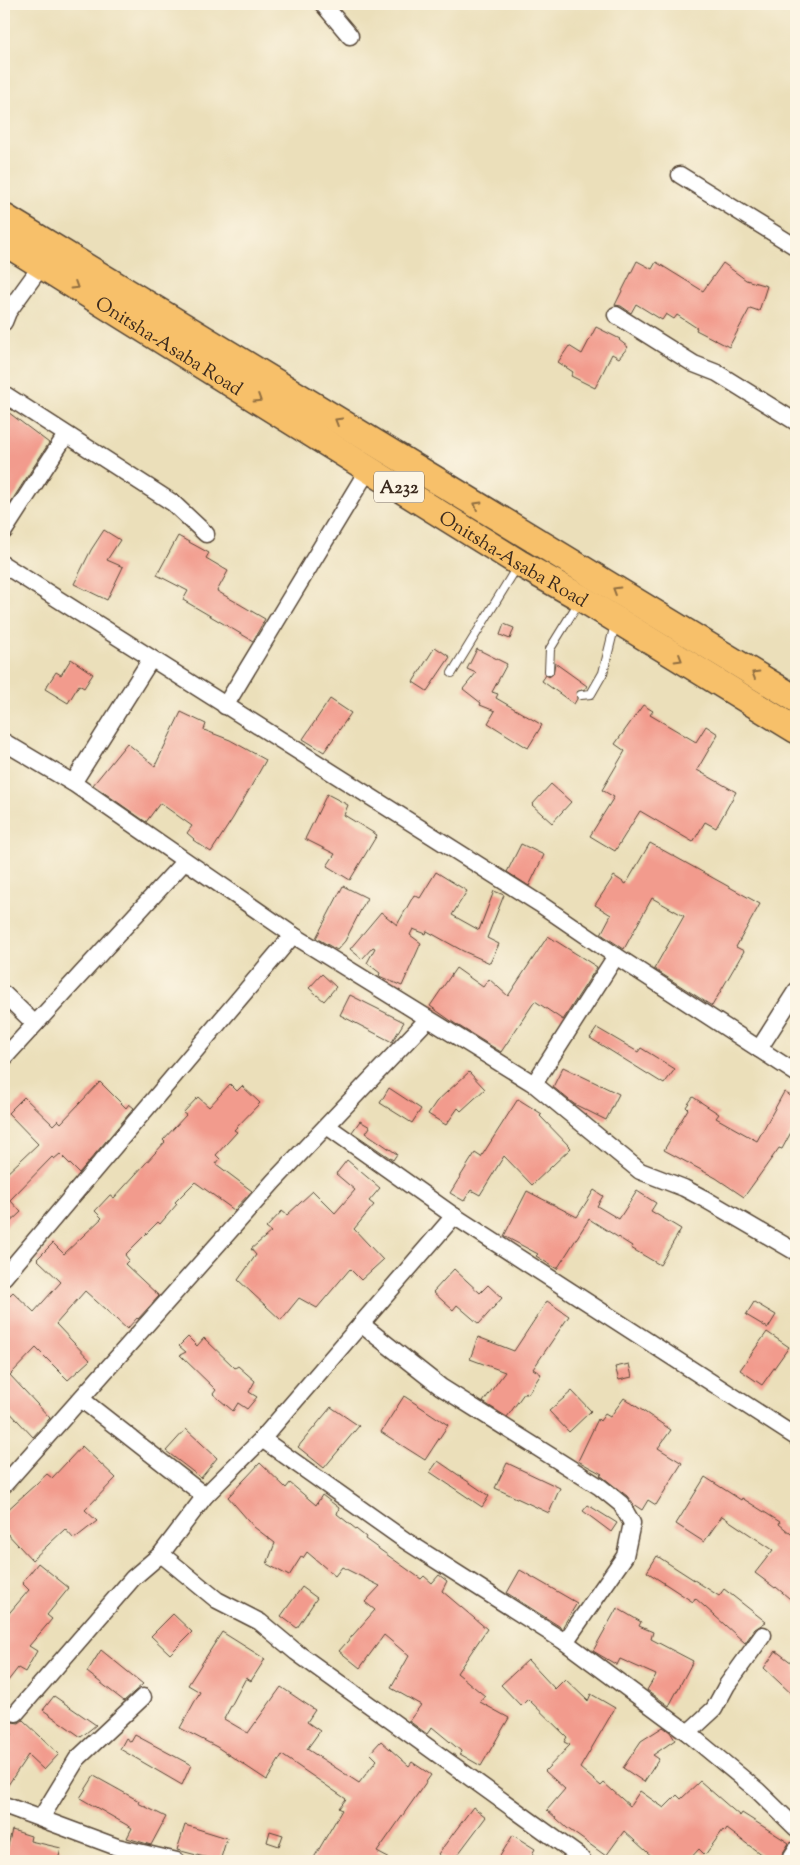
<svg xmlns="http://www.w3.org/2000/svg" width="800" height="1865" font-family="'Sorts Mill Goudy',serif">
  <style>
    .building { fill: #f29b8d }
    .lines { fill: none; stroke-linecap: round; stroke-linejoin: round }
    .service-casing { stroke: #554535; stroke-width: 10 }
    .minor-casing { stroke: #554535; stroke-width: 19 }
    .trunk-casing { stroke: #554535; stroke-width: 29 }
    .service { stroke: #fff; stroke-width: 8 }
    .minor { stroke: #fff; stroke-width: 16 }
    .trunk { stroke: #f7c06b; stroke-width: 26 }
    .oneway { stroke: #906e41 }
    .labels { text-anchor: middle; stroke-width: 4; stroke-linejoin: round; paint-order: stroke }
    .shield { fill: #fcf5e5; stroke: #75675a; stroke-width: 1 }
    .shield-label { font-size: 18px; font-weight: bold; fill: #3b2a1e }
    .street-label { font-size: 19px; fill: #3b2a1e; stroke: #fcf5e5 }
  </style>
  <rect width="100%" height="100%" fill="#fcf5e5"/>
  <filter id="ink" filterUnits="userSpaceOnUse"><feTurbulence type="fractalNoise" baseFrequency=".02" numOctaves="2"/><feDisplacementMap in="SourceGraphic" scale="10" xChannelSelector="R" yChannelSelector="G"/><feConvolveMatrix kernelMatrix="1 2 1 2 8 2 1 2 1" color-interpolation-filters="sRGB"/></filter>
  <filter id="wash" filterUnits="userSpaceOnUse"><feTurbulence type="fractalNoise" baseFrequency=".0096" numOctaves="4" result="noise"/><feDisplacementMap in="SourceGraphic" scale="20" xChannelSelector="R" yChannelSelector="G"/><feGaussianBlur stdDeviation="1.12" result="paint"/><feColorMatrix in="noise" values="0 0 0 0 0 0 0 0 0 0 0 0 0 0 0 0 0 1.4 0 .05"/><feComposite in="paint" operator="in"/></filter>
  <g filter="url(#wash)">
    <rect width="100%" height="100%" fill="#ebdfba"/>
    <g id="blocks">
      <g class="building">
        <polygon points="637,261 652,269 656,262 703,291 723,263 746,280 767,286 759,311 750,308 729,347 696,330 697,328 677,315 674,319 666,314 662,320 636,304 631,313 621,306 615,305"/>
        <polygon points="596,327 620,339 619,340 628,347 619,358 612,354 595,388 571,376 573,372 558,362 569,346 582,354"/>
        <polygon points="4,409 49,443 7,508 4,505"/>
        <polygon points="104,530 120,540 107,560 123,567 107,600 74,584 91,550"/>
        <polygon points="178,536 209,553 206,558 228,571 217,591 265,619 253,641 183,600 188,591 157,575"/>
        <polygon points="504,624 514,628 510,639 500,635"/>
        <polygon points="435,647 450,657 427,691 413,682"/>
        <polygon points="477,649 507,664 492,692 498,694 496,698 542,725 528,748 488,723 495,711 480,705 481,703 463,689 476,673 467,669"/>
        <polygon points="71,659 93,674 84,688 79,685 68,703 45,689 56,672 61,675"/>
        <polygon points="555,663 587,686 585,689 576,692 577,699 574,704 542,681 546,675 549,677 553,674"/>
        <polygon points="330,699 351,713 324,752 303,739"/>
        <polygon points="643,705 653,711 650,715 696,742 706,726 718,734 697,770 736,792 716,828 705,822 693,842 640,811 615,851 590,836 614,797 602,790 625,751 615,744"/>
        <polygon points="181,712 206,724 204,730 230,740 266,760 233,818 211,852 193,840 194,839 187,833 192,826 160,803 146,822 93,785 127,743 155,766"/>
        <polygon points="551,784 571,802 552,823 532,805"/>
        <polygon points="327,794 348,805 344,815 377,835 350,880 327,866 335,854 305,839"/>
        <polygon points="650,843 760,904 736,947 744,951 712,1006 654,969 684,916 652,898 624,949 601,934 611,915 595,905 614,876 626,884"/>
        <polygon points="521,844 544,855 529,886 507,872"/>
        <polygon points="436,872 467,891 452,915 479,930 494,891 504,895 487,938 499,944 490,963 463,951 427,931 426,934 413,929 410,935 421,943 402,986 379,976 380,973 367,963 375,948 373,947 362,959 350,949 381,912 397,925 414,895 420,898"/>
        <polygon points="343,886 367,898 345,941 337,950 316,938"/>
        <polygon points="548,936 597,967 563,1020 535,1001 501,1052 454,1023 430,1006 456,968 483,987 489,979 508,996"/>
        <polygon points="322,974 336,987 324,1001 309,988"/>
        <polygon points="350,995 404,1022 392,1042 340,1015"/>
        <polygon points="597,1028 638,1052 641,1048 675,1069 664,1084 590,1038"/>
        <polygon points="563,1067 619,1094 606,1120 574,1104 553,1087"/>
        <polygon points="469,1072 485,1089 461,1111 458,1108 446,1125 428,1114 436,1102"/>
        <polygon points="100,1082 126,1108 129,1104 134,1108 79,1173 60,1154 54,1159 52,1157 10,1200 21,1212 4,1228 4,1176 38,1144 8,1113 24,1097 53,1125 58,1120 61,1123"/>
        <polygon points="230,1084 237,1091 242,1086 260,1103 234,1130 237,1132 216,1155 220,1159 216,1164 252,1191 234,1210 195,1182 175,1202 177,1204 160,1224 158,1222 125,1255 129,1260 125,1264 159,1296 138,1319 137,1318 127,1329 85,1291 56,1324 90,1360 68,1380 36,1348 10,1375 50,1418 33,1437 4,1406 4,1301 13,1292 34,1312 61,1282 37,1259 53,1243 64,1254 102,1218 95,1211 110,1195 114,1198 165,1142 163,1140 186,1115 183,1113 198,1097 209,1107"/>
        <polygon points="389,1088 421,1109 412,1123 380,1103"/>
        <polygon points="784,1092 796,1099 796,1123 782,1149 779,1148 744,1197 716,1178 664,1150 688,1109 686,1107 693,1097 719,1114 716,1118 757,1141"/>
        <polygon points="518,1099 542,1114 540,1116 571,1148 532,1185 504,1156 480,1195 471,1190 464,1201 450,1193 475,1153 481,1157"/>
        <polygon points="360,1121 370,1127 366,1133 397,1154 393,1160 352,1132"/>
        <polygon points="347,1160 380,1188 369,1201 374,1205 354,1229 383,1260 361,1280 350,1269 317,1308 299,1298 281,1320 238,1280 256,1255 251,1249 271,1232 266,1228 282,1211 287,1215 313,1191 335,1213 355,1190 336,1174"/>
        <polygon points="594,1190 603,1196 597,1206 619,1219 637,1191 656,1203 651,1211 681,1229 660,1265 631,1248 632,1246 589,1219 557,1269 536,1256 538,1254 504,1236 527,1191 577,1217"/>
        <polygon points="454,1269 480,1293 488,1285 502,1298 479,1324 457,1305 453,1310 433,1292"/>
        <polygon points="547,1301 569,1316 533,1369 541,1374 528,1394 525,1392 507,1417 483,1402 505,1372 470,1359 478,1337 514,1351"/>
        <polygon points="754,1302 776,1315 768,1328 746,1315"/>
        <polygon points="767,1332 789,1347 762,1385 740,1370"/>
        <polygon points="188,1337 197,1346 204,1338 235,1368 238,1366 255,1381 249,1392 257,1397 247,1409 238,1403 233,1411 213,1394 216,1390 180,1355 186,1352 179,1346"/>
        <polygon points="629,1364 632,1377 619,1380 615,1367"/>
        <polygon points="572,1391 591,1411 569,1432 549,1411"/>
        <polygon points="404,1396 448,1425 425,1460 381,1432"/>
        <polygon points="624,1398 671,1430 658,1448 682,1463 656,1505 648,1500 642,1510 633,1504 627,1496 600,1475 602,1474 578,1461 598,1419 600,1421 605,1414 610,1417"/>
        <polygon points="331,1407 359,1426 324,1468 298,1447"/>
        <polygon points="186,1429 217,1458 201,1478 166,1451"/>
        <polygon points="82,1446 116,1478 85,1510 97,1521 74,1539 65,1529 32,1560 4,1530 4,1513 47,1474 52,1478"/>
        <polygon points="438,1461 489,1496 482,1507 430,1472"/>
        <polygon points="260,1463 286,1488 290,1483 316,1505 322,1495 339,1508 337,1514 366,1537 365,1539 421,1579 424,1576 432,1583 439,1575 447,1581 442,1591 487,1629 457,1673 485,1696 480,1702 509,1718 481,1766 460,1754 461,1751 432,1727 427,1734 409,1721 421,1705 391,1688 409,1656 384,1635 360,1668 339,1651 375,1610 365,1602 380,1586 342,1567 335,1576 307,1552 303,1558 301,1557 289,1576 267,1564 275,1543 254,1527 228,1497"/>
        <polygon points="507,1463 560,1488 549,1513 495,1488"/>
        <polygon points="705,1477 741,1500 742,1498 780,1522 779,1524 796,1538 796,1604 776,1587 775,1588 755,1573 773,1550 722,1516 704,1542 676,1524"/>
        <polygon points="588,1505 617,1523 611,1532 583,1511"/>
        <polygon points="657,1556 719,1596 724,1589 766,1622 755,1629 745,1643 695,1598 693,1602 647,1572"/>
        <polygon points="38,1563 69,1588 47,1615 52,1619 29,1646 37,1651 25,1672 18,1668 4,1686 4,1619 29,1590 22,1583"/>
        <polygon points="520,1570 577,1603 562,1628 507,1593"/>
        <polygon points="302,1587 317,1598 297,1628 281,1616"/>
        <polygon points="617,1608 641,1622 639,1626 653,1632 651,1639 693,1661 669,1706 647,1690 656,1675 620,1659 617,1665 593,1651"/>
        <polygon points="173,1614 192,1632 170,1654 151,1636"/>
        <polygon points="222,1632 265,1659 251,1681 246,1678 224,1719 248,1733 281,1687 315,1710 307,1722 320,1731 307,1749 359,1783 377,1760 370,1753 381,1741 409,1766 412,1762 431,1775 377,1852 394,1861 312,1861 342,1810 339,1808 346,1799 282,1755 267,1780 217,1747 180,1728 200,1692 188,1685"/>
        <polygon points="101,1650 143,1684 124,1701 87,1672"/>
        <polygon points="776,1651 796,1666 796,1698 764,1668"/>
        <polygon points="528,1660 555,1689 565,1679 588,1701 591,1694 615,1708 580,1768 601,1786 604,1783 630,1806 640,1791 664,1808 677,1795 681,1799 700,1781 740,1816 742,1813 789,1843 781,1856 779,1861 770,1861 727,1829 725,1832 723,1830 705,1855 699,1849 688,1861 657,1861 624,1831 606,1856 567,1828 547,1810 565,1789 545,1771 570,1745 564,1742 567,1737 528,1699 521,1706 501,1685"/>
        <polygon points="54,1696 96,1725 81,1737 43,1710"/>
        <polygon points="23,1720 59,1754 44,1770 28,1755 4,1791 4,1745 12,1733 6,1728 12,1722 19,1723"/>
        <polygon points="663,1727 670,1732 675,1740 653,1755 659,1759 644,1782 623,1768 641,1741"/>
        <polygon points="135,1735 191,1765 182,1785 120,1749 126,1738 131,1742"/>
        <polygon points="94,1776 139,1801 138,1803 166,1817 151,1845 127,1838 132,1828 80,1798"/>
        <polygon points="473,1807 486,1817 453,1861 448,1861 438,1854"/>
        <polygon points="185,1825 227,1838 220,1861 177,1850"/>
        <polygon points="12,1830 31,1836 30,1841 61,1848 58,1861 4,1861"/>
        <polygon points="270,1831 283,1835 279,1846 267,1842"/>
        <polygon points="513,1835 535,1849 532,1854 544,1861 497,1861"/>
      </g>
    </g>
  </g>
  <g filter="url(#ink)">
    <use href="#blocks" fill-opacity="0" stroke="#554535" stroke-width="1"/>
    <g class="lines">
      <defs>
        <g id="service">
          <polyline points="549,671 550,649 579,602"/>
          <polyline points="452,673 517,567"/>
          <polyline points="581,695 591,694 603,673 615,624"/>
        </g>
        <g id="minor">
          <polyline points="323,4 350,36"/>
          <polyline points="680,175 796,247"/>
          <polyline points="616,315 694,364 717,373 796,422"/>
          <polyline points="4,322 8,312 42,265"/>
          <polyline points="4,394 173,503 206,534"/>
          <polyline points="4,531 66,435"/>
          <polyline points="4,565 540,904 616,956 796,1073"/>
          <polyline points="225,706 369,468"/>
          <polyline points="4,742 73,783 293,935 534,1084 640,1171 684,1188 703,1198 796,1252"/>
          <polyline points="73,783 151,659"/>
          <polyline points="4,994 35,1024"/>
          <polyline points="759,1049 796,991"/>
          <polyline points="4,1058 185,861"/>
          <polyline points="534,1084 616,956"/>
          <polyline points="327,1126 454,1216 796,1437"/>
          <polyline points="4,1277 293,935"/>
          <polyline points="361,1324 441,1387 600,1487 621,1504 632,1523 625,1556 565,1642"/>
          <polyline points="81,1399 205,1496"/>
          <polyline points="262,1439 406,1541 565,1642 688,1733 758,1791 796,1828"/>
          <polyline points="4,1485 274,1181 428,1019"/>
          <polyline points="161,1554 217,1600 260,1622 296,1652 579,1856 583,1861"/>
          <polyline points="16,1713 133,1578 161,1554 205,1496 262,1439 454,1216"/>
          <polyline points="688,1733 714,1709 727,1685 763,1635"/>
          <polyline points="4,1805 117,1847 177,1861"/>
          <polyline points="41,1818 77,1759 143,1697"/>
          <polyline points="789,1861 796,1850"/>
        </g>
        <g id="trunk">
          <polyline points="4,217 796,699"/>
          <path id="s1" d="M4,242L519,563L581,598L796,730"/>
        </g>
      </defs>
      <use href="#service" class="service-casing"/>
      <use href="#minor" class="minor-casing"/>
      <use href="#trunk" class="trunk-casing"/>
      <use href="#service" class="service"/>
      <use href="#minor" class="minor"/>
      <use href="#trunk" class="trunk"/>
    </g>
    <defs><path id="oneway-chevron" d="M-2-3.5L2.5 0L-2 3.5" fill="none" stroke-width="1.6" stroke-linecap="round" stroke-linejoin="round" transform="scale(1.25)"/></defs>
    <g class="oneway">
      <use href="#oneway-chevron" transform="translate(75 286) rotate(32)"/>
      <use href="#oneway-chevron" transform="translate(258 399) rotate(32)"/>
      <use href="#oneway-chevron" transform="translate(338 421) rotate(-149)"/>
      <use href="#oneway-chevron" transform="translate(477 505) rotate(-149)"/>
      <use href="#oneway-chevron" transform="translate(616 590) rotate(-149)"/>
      <use href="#oneway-chevron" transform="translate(679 659) rotate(31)"/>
      <use href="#oneway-chevron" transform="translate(755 674) rotate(-149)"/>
    </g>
  </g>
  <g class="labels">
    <rect class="shield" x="374" y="471.5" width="50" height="31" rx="4"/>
    <g class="shield-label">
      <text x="399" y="493">A232</text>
    </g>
    <g class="street-label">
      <text dy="7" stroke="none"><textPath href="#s1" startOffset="195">Onitsha-Asaba Road</textPath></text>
      <text dy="7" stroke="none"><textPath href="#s1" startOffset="600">Onitsha-Asaba Road</textPath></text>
    </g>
  </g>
  <rect width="800" height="1865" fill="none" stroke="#fcf5e5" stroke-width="20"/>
</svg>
